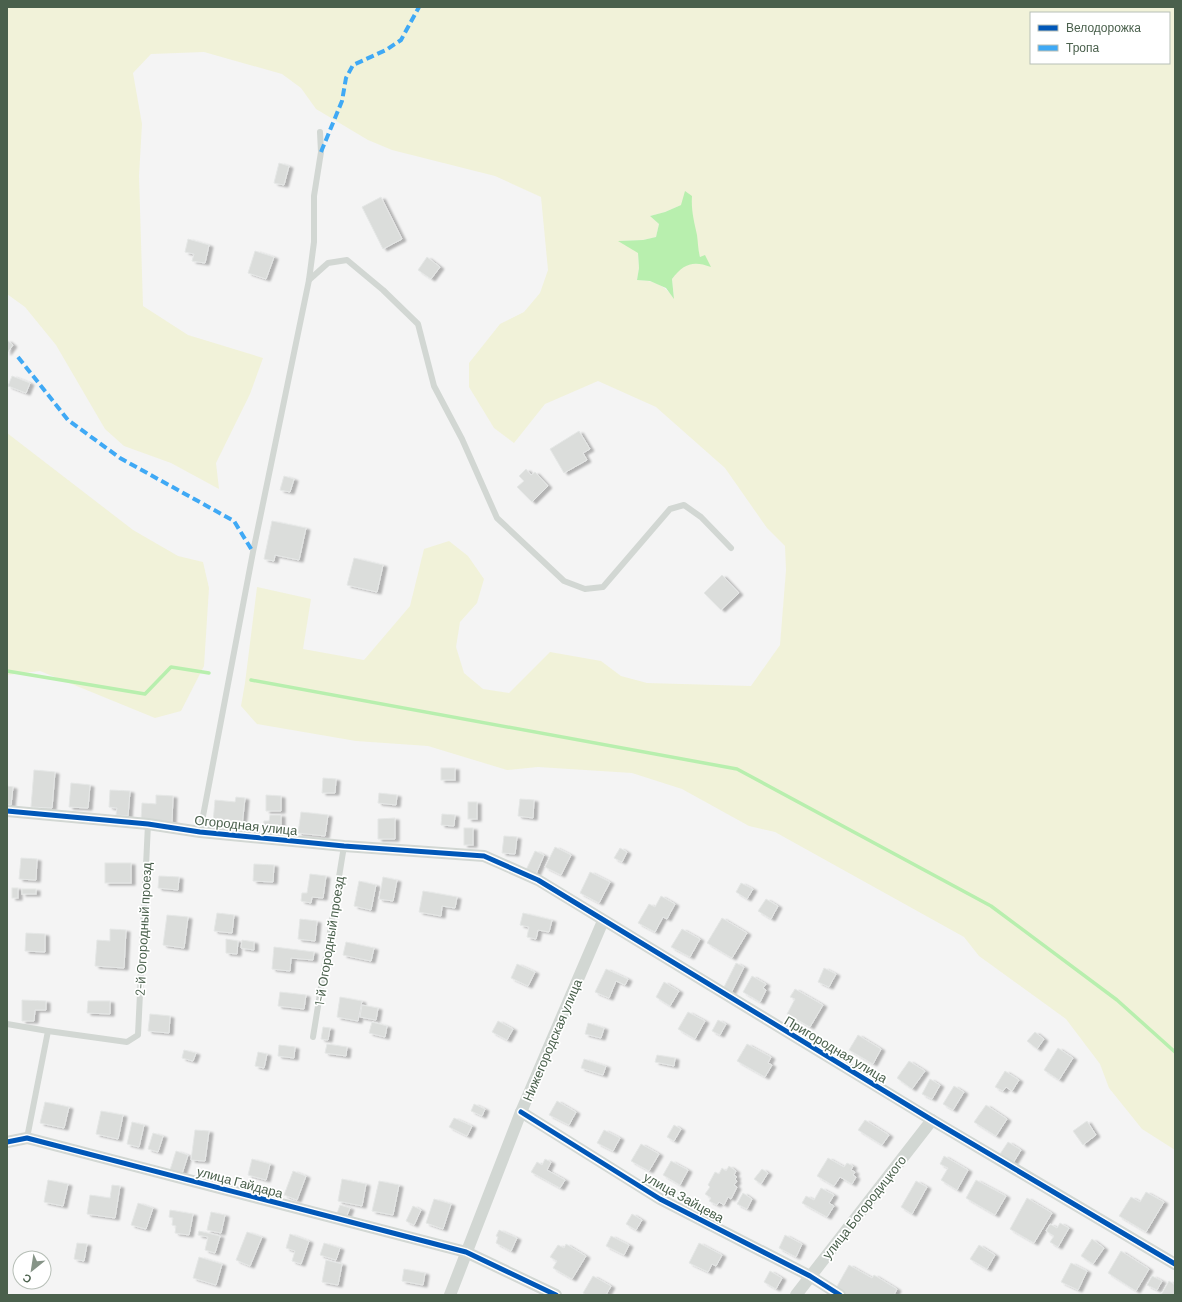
<svg xmlns="http://www.w3.org/2000/svg" width="1182" height="1302" font-family="Barlow,sans-serif">
  <style>
    .green { fill: #f1f2d9; fill-rule: evenodd }
    .water { fill: #b8efae }
    .lines { fill: none; stroke-linecap: round; stroke-linejoin: round }
    .stream { stroke: #b8efae; stroke-width: 3.5 }
    .building { fill: #dbdddb; stroke: #e5e7e6; filter: url(#shadow) }
    .service { stroke: #d2d7d3; stroke-width: 6 }
    .minor { stroke: #d2d7d3; stroke-width: 12 }
    .quiet { stroke: #3fa9f5; stroke-width: 4; stroke-dasharray: 8 4; stroke-linecap: butt }
    .cycleway-casing { stroke: #fff; stroke-width: 8 }
    .cycleway { stroke: #0057b8; stroke-width: 5 }
    .labels { text-anchor: middle; stroke-width: 3.5; stroke-linejoin: round; paint-order: stroke }
    .street-label { font-size: 13px; fill: #4a604c; stroke: #fff }
  </style>
  <defs>
    <filter id="shadow"><feDropShadow dx="4" dy="2" stdDeviation="1" flood-color="#0004"/></filter>
  </defs>
  <rect width="100%" height="100%" fill="#f4f4f4"/>
  <g class="green">
    <path d="M7,7H1175V1150L1142,1129L1109,1088L1100,1064L1066,1019L979,956L964,937L775,832L749,826L682,789L632,773L538,767L507,770L428,746L356,741L257,724L241,706L245,683L257,587L311,599L303,649L364,660L410,606L424,549L449,541L468,556L484,579L477,603L460,622L456,647L464,673L483,689L509,693L550,652L601,661L621,676L647,683L751,686L780,645L786,570L785,546L767,528L725,468L656,407L598,381L545,404L514,443L494,428L469,387V363L500,324L524,312L540,293L548,270L541,197L495,176L392,150L368,140L316,109L301,88L282,74L204,52L151,54L133,73L142,124L139,176L143,306L188,335L263,358L250,394L216,463L219,489L171,463L124,446L105,429L56,345L25,307L7,294ZM1031,13H1169V63H1031ZM681,205L691,207C694,226 696,246 702,264C687,262 680,268 672,279L674,298C663,284 655,281 637,280L639,268L638,252L619,241L643,240L656,237L659,224L650,216L665,212Z"/>
    <polygon points="7,433 133,530 178,556 203,562 209,588 204,666 181,711 155,718 40,671 7,675"/>
  </g>
  <path class="water" d="M685,191L692,196C691,210 694,221 697,235C698,242 698,250 700,257L705,255L711,267C693,260 683,264 672,279L674,299L666,288L650,281L637,280L639,268L638,253L618,241L643,240L656,237L659,224L650,216L665,212L681,205Z"/>
  <g class="lines">
    <g class="stream">
      <polyline points="7,671 145,694 171,667 209,673"/>
      <polyline points="251,680 737,769 991,906 1117,1000 1175,1052"/>
    </g>
  </g>
  <g class="building">
    <polygon points="279,163 289,166 284,185 274,183"/>
    <polygon points="381,197 402,239 383,249 362,207"/>
    <polygon points="188,239 209,245 205,263 192,261 194,254 185,252"/>
    <polygon points="255,251 274,257 266,279 248,273"/>
    <polygon points="427,257 440,267 431,279 418,270"/>
    <polygon points="7,340 13,345 7,353"/>
    <polygon points="12,376 30,383 26,393 8,386"/>
    <polygon points="579,431 590,449 583,453 587,460 564,473 550,449"/>
    <polygon points="526,469 531,475 535,472 548,486 532,502 517,487 524,481 519,476"/>
    <polygon points="284,476 294,479 290,492 280,490"/>
    <polygon points="272,521 306,528 299,560 275,555 274,561 264,559"/>
    <polygon points="354,558 383,565 377,592 347,585"/>
    <polygon points="722,575 739,593 721,610 704,593"/>
    <rect x="441" y="768" width="14" height="12"/>
    <polygon points="34,770 55,772 52,808 31,807"/>
    <polygon points="323,778 336,779 335,793 322,793"/>
    <polygon points="71,783 90,785 88,808 69,807"/>
    <polygon points="7,786 13,787 11,805 7,805"/>
    <polygon points="110,790 130,791 128,816 116,815 117,808 109,807"/>
    <polygon points="379,793 397,795 396,805 378,803"/>
    <polygon points="156,795 173,796 172,822 141,820 142,803 156,804"/>
    <polygon points="266,795 281,796 281,811 266,811"/>
    <polygon points="236,797 245,798 242,826 213,822 215,800 235,802"/>
    <polygon points="520,799 534,800 533,818 518,816"/>
    <rect x="468" y="802" width="9" height="17"/>
    <polygon points="301,812 328,815 325,836 298,833"/>
    <polygon points="442,814 455,815 454,826 441,825"/>
    <polygon points="270,815 281,815 281,829 263,829 264,821 269,821"/>
    <polygon points="395,818 395,839 378,839 378,819"/>
    <rect x="464" y="828" width="9" height="17"/>
    <polygon points="504,836 517,837 515,854 502,853"/>
    <polygon points="555,847 571,855 561,875 545,867"/>
    <polygon points="620,848 627,852 622,862 614,858"/>
    <polygon points="535,851 544,855 536,874 526,870"/>
    <polygon points="21,858 37,859 36,880 19,879"/>
    <rect x="105" y="863" width="26" height="20"/>
    <polygon points="254,864 274,865 273,882 253,881"/>
    <polygon points="590,872 610,882 599,903 580,893"/>
    <polygon points="310,874 326,876 323,898 312,897 311,903 301,901 302,893 307,893"/>
    <polygon points="159,876 179,877 178,890 158,888"/>
    <polygon points="383,877 397,880 393,901 379,899"/>
    <polygon points="359,881 376,885 371,910 354,906"/>
    <polygon points="741,883 753,889 747,899 736,892"/>
    <rect x="12" y="888" width="6" height="10"/>
    <rect x="22" y="889" width="14" height="5"/>
    <polygon points="423,891 457,897 455,908 442,906 441,916 419,912"/>
    <polygon points="661,896 675,904 667,919 663,917 655,932 638,923 649,904 655,907"/>
    <polygon points="766,899 778,906 771,919 758,911"/>
    <polygon points="217,913 234,915 232,933 214,931"/>
    <polygon points="523,913 552,920 549,932 538,930 536,939 527,937 529,927 520,925"/>
    <polygon points="167,915 188,917 184,948 163,945"/>
    <polygon points="722,918 747,933 732,958 707,943"/>
    <polygon points="300,919 317,921 315,941 298,939"/>
    <polygon points="110,929 126,930 124,968 95,966 97,940 110,941"/>
    <polygon points="682,929 700,939 690,957 671,947"/>
    <polygon points="26,933 45,934 45,952 25,951"/>
    <polygon points="226,939 238,941 237,954 226,953"/>
    <polygon points="242,940 254,942 254,950 241,948"/>
    <polygon points="346,942 374,948 371,961 343,955"/>
    <polygon points="274,947 314,952 313,960 291,958 290,971 272,969"/>
    <polygon points="736,963 744,967 731,993 723,989"/>
    <polygon points="517,964 535,972 528,986 511,978"/>
    <polygon points="824,968 836,974 829,987 818,982"/>
    <polygon points="606,969 628,979 625,985 616,981 609,998 595,992"/>
    <polygon points="752,976 766,984 763,988 766,990 760,1002 743,992"/>
    <polygon points="664,982 679,991 670,1006 656,997"/>
    <polygon points="795,989 823,1005 810,1027 787,1014 795,999 790,997"/>
    <polygon points="280,992 306,995 304,1009 278,1006"/>
    <polygon points="340,997 362,1001 358,1021 337,1017"/>
    <polygon points="22,1000 46,1001 46,1010 35,1010 34,1021 22,1021"/>
    <polygon points="88,1001 110,1001 110,1014 87,1013"/>
    <polygon points="362,1005 378,1008 376,1020 360,1017"/>
    <polygon points="688,1012 705,1021 695,1039 678,1029"/>
    <polygon points="150,1014 170,1016 169,1033 148,1031"/>
    <polygon points="718,1020 726,1024 720,1035 712,1031"/>
    <polygon points="498,1021 513,1029 507,1040 492,1032"/>
    <polygon points="372,1022 387,1026 385,1037 369,1033"/>
    <polygon points="588,1023 604,1028 601,1038 585,1034"/>
    <polygon points="323,1027 330,1028 328,1040 321,1039"/>
    <polygon points="1035,1032 1044,1039 1037,1049 1027,1041"/>
    <polygon points="858,1035 881,1049 873,1064 849,1050"/>
    <polygon points="327,1044 347,1047 346,1056 325,1053"/>
    <polygon points="747,1044 771,1057 768,1063 772,1065 765,1077 737,1061"/>
    <polygon points="279,1045 295,1047 294,1058 278,1056"/>
    <polygon points="1058,1048 1073,1058 1059,1080 1044,1070"/>
    <polygon points="184,1050 196,1053 193,1061 182,1058"/>
    <polygon points="258,1052 267,1054 264,1068 255,1066"/>
    <polygon points="657,1055 675,1058 674,1066 655,1062"/>
    <polygon points="584,1059 606,1066 603,1075 581,1068"/>
    <polygon points="909,1061 925,1071 912,1089 897,1078"/>
    <polygon points="1005,1071 1019,1080 1012,1091 1006,1087 1003,1091 995,1087"/>
    <polygon points="930,1079 940,1085 932,1099 922,1094"/>
    <polygon points="954,1086 964,1092 953,1110 943,1104"/>
    <polygon points="557,1101 576,1112 569,1125 549,1115"/>
    <polygon points="45,1102 69,1107 64,1128 40,1123"/>
    <polygon points="474,1104 485,1109 482,1116 471,1111"/>
    <polygon points="986,1105 1007,1119 996,1136 974,1122"/>
    <polygon points="101,1111 123,1115 118,1139 96,1134"/>
    <polygon points="454,1118 472,1126 467,1136 449,1127"/>
    <polygon points="865,1120 889,1135 882,1145 858,1130"/>
    <polygon points="1087,1121 1096,1135 1083,1145 1073,1131"/>
    <polygon points="132,1122 144,1125 139,1147 127,1144"/>
    <polygon points="674,1125 681,1129 674,1141 667,1137"/>
    <polygon points="195,1130 209,1131 205,1161 191,1160"/>
    <polygon points="604,1130 620,1138 613,1151 597,1143"/>
    <polygon points="153,1133 163,1136 158,1152 148,1149"/>
    <polygon points="1008,1142 1021,1150 1013,1163 1000,1154"/>
    <polygon points="641,1144 659,1154 649,1171 631,1161"/>
    <polygon points="176,1151 188,1155 182,1174 170,1170"/>
    <polygon points="944,1156 968,1170 957,1190 941,1180 948,1168 940,1164"/>
    <polygon points="828,1158 844,1167 847,1163 853,1166 851,1170 855,1172 853,1175 856,1177 852,1184 840,1177 834,1186 817,1176"/>
    <polygon points="252,1159 270,1164 266,1180 248,1175"/>
    <polygon points="545,1159 551,1162 547,1170 565,1180 560,1188 531,1172 537,1162 542,1165"/>
    <polygon points="671,1161 688,1170 680,1185 663,1175"/>
    <polygon points="729,1166 736,1171 734,1175 737,1177 735,1179 737,1181 734,1185 737,1187 731,1199 728,1197 724,1205 719,1202 717,1205 709,1201 711,1198 705,1194 710,1187 708,1185 715,1172 719,1174 722,1168 726,1171"/>
    <polygon points="762,1169 768,1173 761,1184 754,1179"/>
    <polygon points="293,1171 306,1176 297,1200 284,1195"/>
    <polygon points="342,1179 366,1184 362,1206 338,1201"/>
    <polygon points="48,1180 68,1184 63,1206 44,1202"/>
    <polygon points="976,1180 1006,1196 995,1215 966,1198"/>
    <polygon points="379,1181 399,1185 393,1215 372,1211"/>
    <polygon points="916,1181 927,1187 912,1214 901,1207"/>
    <polygon points="112,1185 120,1186 115,1218 87,1214 90,1195 110,1198"/>
    <polygon points="821,1188 834,1195 829,1203 834,1206 827,1217 802,1203 806,1196 814,1200"/>
    <polygon points="1146,1192 1164,1202 1146,1232 1119,1216 1131,1197 1140,1202"/>
    <polygon points="743,1193 752,1199 747,1209 737,1204"/>
    <polygon points="1027,1198 1052,1213 1034,1243 1010,1229"/>
    <polygon points="434,1199 451,1204 443,1229 426,1223"/>
    <polygon points="138,1203 153,1208 146,1229 131,1225"/>
    <polygon points="340,1205 350,1208 345,1220 336,1216"/>
    <polygon points="413,1206 421,1210 414,1225 406,1221"/>
    <polygon points="170,1210 193,1214 189,1235 175,1233 176,1226 172,1225 173,1218 169,1217"/>
    <polygon points="211,1212 225,1215 221,1233 207,1230"/>
    <polygon points="632,1214 642,1220 636,1230 626,1224"/>
    <polygon points="1060,1223 1069,1228 1058,1247 1050,1242 1054,1236 1046,1231 1050,1224 1057,1228"/>
    <polygon points="499,1230 517,1238 511,1251 496,1243 498,1237 496,1236"/>
    <polygon points="199,1231 220,1236 215,1253 205,1250 208,1237 198,1235"/>
    <polygon points="247,1232 262,1237 250,1266 236,1260"/>
    <polygon points="290,1234 309,1241 301,1264 292,1261 295,1251 286,1248"/>
    <polygon points="785,1235 802,1244 796,1257 779,1248"/>
    <polygon points="611,1236 629,1245 624,1255 606,1246"/>
    <polygon points="1092,1239 1104,1248 1093,1264 1081,1256"/>
    <polygon points="77,1243 87,1244 84,1261 74,1259"/>
    <polygon points="324,1243 340,1248 336,1260 320,1255"/>
    <polygon points="699,1243 722,1255 716,1266 712,1264 708,1272 689,1263"/>
    <polygon points="566,1244 586,1256 572,1279 553,1268 557,1261 550,1257 558,1245 564,1248"/>
    <polygon points="979,1245 995,1255 987,1269 970,1259"/>
    <polygon points="1121,1251 1149,1269 1136,1291 1108,1273"/>
    <polygon points="199,1257 222,1264 216,1285 193,1278"/>
    <polygon points="326,1260 342,1264 338,1285 322,1282"/>
    <polygon points="1071,1263 1087,1271 1078,1290 1061,1282"/>
    <polygon points="849,1265 872,1278 874,1275 897,1289 894,1295 847,1295 836,1288"/>
    <polygon points="404,1269 425,1273 423,1285 402,1281"/>
    <polygon points="770,1271 782,1278 776,1289 764,1282"/>
    <polygon points="593,1276 611,1286 606,1295 586,1295 583,1293"/>
    <polygon points="1152,1276 1162,1281 1157,1290 1147,1285"/>
    <polygon points="1169,1281 1175,1285 1175,1295 1161,1295"/>
  </g>
  <g class="lines">
    <g class="service">
      <polyline points="309,280 328,263 347,260 383,290 418,324 434,386 462,439 497,518 564,581 585,589 603,587 670,509 684,505 701,517 731,548"/>
      <polyline points="200,832 253,552 309,280 314,242 314,196 321,152 320,132"/>
      <polyline points="7,1024 48,1031 127,1042 138,1035 148,824"/>
      <polyline points="313,1037 344,846"/>
      <polyline points="27,1138 48,1031"/>
    </g>
    <g class="minor">
      <polyline points="7,811 148,824 200,832 344,846 484,856 538,880 932,1120 1175,1264"/>
      <polyline points="521,1112 660,1199 810,1276 840,1295"/>
      <polyline points="7,1142 27,1138 466,1252 556,1295"/>
      <polyline points="450,1295 521,1112 603,921"/>
      <polyline points="796,1295 932,1120"/>
    </g>
    <g class="quiet">
      <polyline points="321,152 342,101 346,78 353,65 386,50 401,40 419,7"/>
      <polyline points="18,357 68,420 120,458 234,521 253,552"/>
    </g>
    <defs>
      <g id="cycleway">
        <polyline points="7,811 148,824 200,832 344,846 484,856 538,880 932,1120 1175,1264"/>
        <polyline points="521,1112 660,1199 810,1276 840,1295"/>
        <polyline points="7,1142 27,1138 466,1252 556,1295"/>
      </g>
    </defs>
    <use href="#cycleway" class="cycleway-casing"/>
    <use href="#cycleway" class="cycleway"/>
  </g>
  <g class="labels">
    <g class="street-label">
      <text transform="translate(246 825) rotate(6)" y="5">Огородная улица</text>
      <text transform="translate(143 929) rotate(-87)" y="5">2-й Огородный проезд</text>
      <text transform="translate(329 941) rotate(-81)" y="5">1-й Огородный проезд</text>
      <text transform="translate(552 1040) rotate(-67)" y="5">Нижегородская улица</text>
      <text transform="translate(836 1049) rotate(31)" y="5">Пригородная улица</text>
      <text transform="translate(240 1182) rotate(15)" y="5">улица Гайдара</text>
      <text transform="translate(684 1197) rotate(29)" y="5">улица Зайцева</text>
      <text transform="translate(864 1207) rotate(-52)" y="5">улица Богородицкого</text>
    </g>
  </g>
  <rect width="1182" height="1302" fill="none" stroke="#4a604c" stroke-width="16"/>
  <rect x="1030" y="12" width="140" height="52" fill="#ffffff" stroke="#b7bfb7"/>
  <rect x="1038" y="25" width="20" height="6" fill="#0057b8" stroke="#b7bfb7"/>
  <text x="1066" y="32" font-size="12" fill="#4a604c">Велодорожка</text>
  <rect x="1038" y="45" width="20" height="6" fill="#3fa9f5" stroke="#b7bfb7"/>
  <text x="1066" y="52" font-size="12" fill="#4a604c">Тропа</text>
  <g transform="translate(32 1270) rotate(210)"><circle r="19" fill="#ffffff" stroke="#b7bfb7"/>
  <path d="M0-3L7 15L0 10L-7 15Z" fill="#869487"/>
  <text y="-6" font-size="11" font-weight="bold" text-anchor="middle" fill="#4a604c">С</text>
  </g>
</svg>
